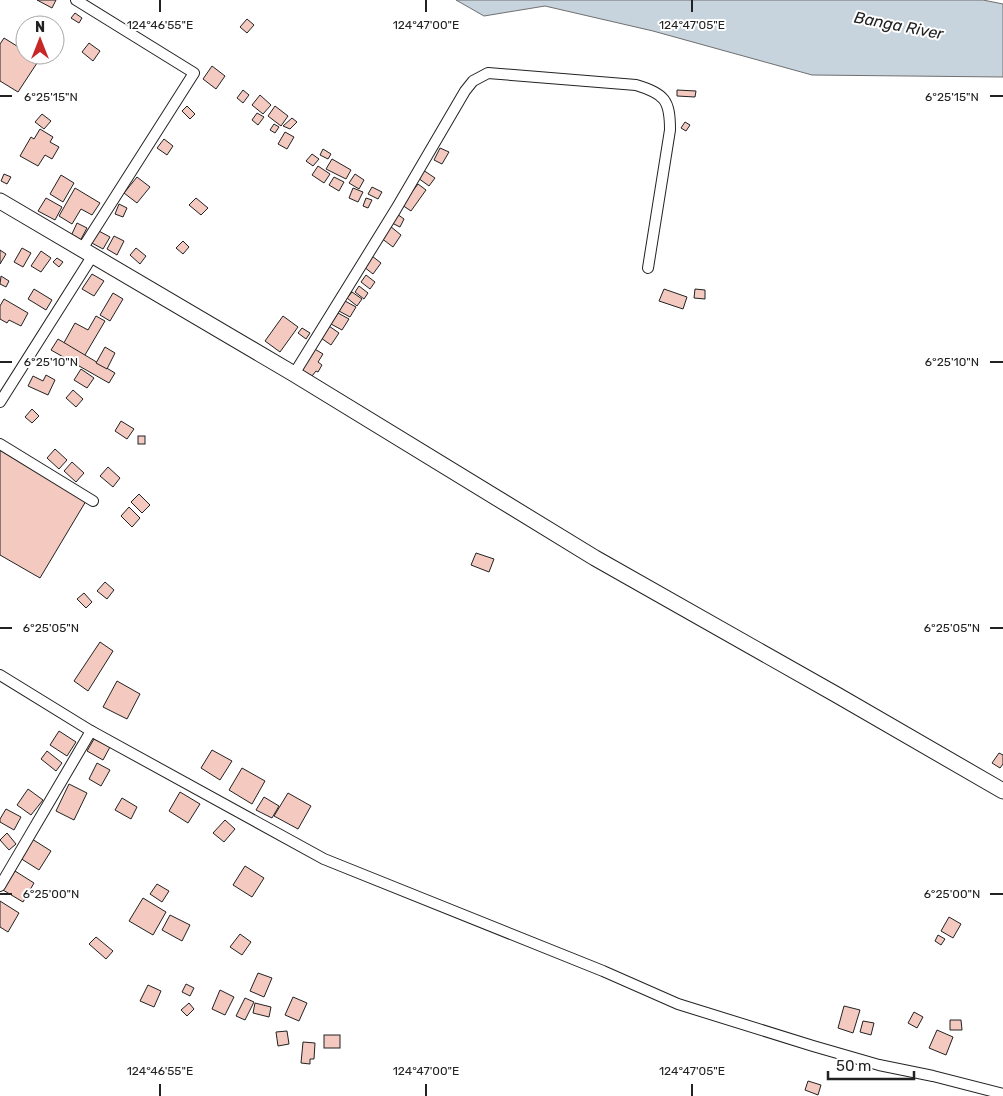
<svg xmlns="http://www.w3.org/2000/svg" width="1003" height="1096" font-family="Rubik,sans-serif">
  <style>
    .water { fill: #c7d3dd; stroke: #6f6f6f }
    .building { fill: #f3c9c0; stroke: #222 }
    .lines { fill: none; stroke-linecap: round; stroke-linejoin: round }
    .street-casing { stroke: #222; stroke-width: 12 }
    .secondary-casing { stroke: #222; stroke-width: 17 }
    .street { stroke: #fff; stroke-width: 10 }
    .secondary { stroke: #fff; stroke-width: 15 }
    .ticks { fill: none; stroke: #222; stroke-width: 2 }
    .labels { text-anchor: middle; stroke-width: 4; stroke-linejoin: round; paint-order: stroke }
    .water-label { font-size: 16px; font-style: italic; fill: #222; stroke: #fff }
    .ticks-label { font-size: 12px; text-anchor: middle; fill: #222; stroke: #fff; stroke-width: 4; stroke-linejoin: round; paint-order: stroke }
  </style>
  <rect width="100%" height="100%" fill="#fff"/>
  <polygon class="water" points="456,0 983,0 1003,4 1003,77 812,75 653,31 545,6 484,16"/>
  <g class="building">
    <polygon points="37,0 56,0 52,8"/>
    <polygon points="75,13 82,18 79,23 71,18"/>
    <polygon points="247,19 254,25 247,33 240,27"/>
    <polygon points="4,38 25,51 25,55 31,55 39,60 18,92 0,81 0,44"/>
    <polygon points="89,43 100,51 93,61 82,52"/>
    <polygon points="212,66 225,76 216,89 203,79"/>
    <polygon points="243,90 249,95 243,103 237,98"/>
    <polygon points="677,90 696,91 695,97 677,96"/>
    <polygon points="260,95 271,105 263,114 252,105"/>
    <polygon points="187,106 195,114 190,119 182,111"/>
    <polygon points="275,106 288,116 281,126 268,116"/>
    <polygon points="257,113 264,117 258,125 252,120"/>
    <polygon points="42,114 51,121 44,129 35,122"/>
    <polygon points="292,118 297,122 290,129 283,126"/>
    <polygon points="685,122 690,125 686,131 681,128"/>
    <polygon points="274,124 279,127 275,133 270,130"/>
    <polygon points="40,129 53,137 50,142 59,147 52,159 45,155 38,166 20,156 31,137 34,139"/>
    <polygon points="285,132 294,137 287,149 278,144"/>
    <polygon points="164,139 173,146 167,155 157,148"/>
    <polygon points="440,148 449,152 442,164 434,160"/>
    <polygon points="323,149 331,154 328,159 320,155"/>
    <polygon points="312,154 319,159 313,166 306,161"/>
    <polygon points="332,159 351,170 346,179 326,169"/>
    <polygon points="318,166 330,174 324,183 312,175"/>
    <polygon points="423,170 435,178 429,186 418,178"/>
    <polygon points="4,174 11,177 7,184 1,181"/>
    <polygon points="355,174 364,180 359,189 349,183"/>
    <polygon points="61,175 74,183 63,202 50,194"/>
    <polygon points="137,177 150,187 137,203 124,193"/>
    <polygon points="334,177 344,182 339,191 329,185"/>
    <polygon points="418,184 426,190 411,211 402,205"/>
    <polygon points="372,187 382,192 378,199 368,194"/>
    <polygon points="75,188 100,203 92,215 81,209 72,224 59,216"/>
    <polygon points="353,188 363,192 358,202 349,198"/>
    <polygon points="46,198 62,207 55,220 38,211"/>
    <polygon points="196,198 208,208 201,215 189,205"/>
    <polygon points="366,198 372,200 368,208 363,206"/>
    <polygon points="119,204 127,208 123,217 115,214"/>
    <polygon points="397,214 404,219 400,227 392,223"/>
    <polygon points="77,223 87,228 80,241 71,236"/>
    <polygon points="390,226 401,235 393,247 381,238"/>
    <polygon points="97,230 110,237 103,249 90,242"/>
    <polygon points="114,236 124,241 117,255 107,249"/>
    <polygon points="183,241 189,247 183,254 176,248"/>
    <polygon points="22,248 31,253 23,267 14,262"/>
    <polygon points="136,248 146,256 140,264 130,255"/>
    <polygon points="0,250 6,254 0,264"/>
    <polygon points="41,251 51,258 41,272 31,266"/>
    <polygon points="372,256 381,263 373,274 364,267"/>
    <polygon points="57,258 63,262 59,267 53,262"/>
    <polygon points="92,274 104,281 94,296 82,289"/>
    <polygon points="366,275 375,282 370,289 361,282"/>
    <polygon points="1,276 9,281 6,287 0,284"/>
    <polygon points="359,286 368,293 364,299 355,292"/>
    <polygon points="34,289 52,300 46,310 28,299"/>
    <polygon points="664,289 687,297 683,309 659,301"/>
    <polygon points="695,289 705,290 705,299 694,298"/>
    <polygon points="352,292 362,299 357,306 347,298"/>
    <polygon points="113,293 123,299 110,321 100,315"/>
    <polygon points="4,299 28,313 21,326 9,320 7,323 0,319 0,306"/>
    <polygon points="345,301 356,307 350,317 339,311"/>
    <polygon points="338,313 349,319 342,330 331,324"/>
    <polygon points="96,316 105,321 82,360 61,348 75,323 88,330"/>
    <polygon points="283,316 298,327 280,352 265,341"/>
    <polygon points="329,326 339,333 331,345 321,338"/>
    <polygon points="302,328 310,333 306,339 298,333"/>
    <polygon points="58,339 115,373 109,383 51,350"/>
    <polygon points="105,347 115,353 107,369 96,363"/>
    <polygon points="313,348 323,354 318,362 322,365 318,372 316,371 312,376 300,369"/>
    <polygon points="81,369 94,378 87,388 74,380"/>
    <polygon points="46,375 55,380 48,395 28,386 33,376 43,381"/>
    <polygon points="73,390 83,399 76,407 66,398"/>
    <polygon points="32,409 39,416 32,423 25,417"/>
    <polygon points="121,421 134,429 127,439 115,431"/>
    <rect x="138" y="436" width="7" height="8"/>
    <polygon points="55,449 67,460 59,469 47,458"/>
    <polygon points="0,450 86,501 40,578 0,555"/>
    <polygon points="72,462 84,473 76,482 64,471"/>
    <polygon points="108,467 120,478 113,487 100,476"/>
    <polygon points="139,494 150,505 142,513 131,502"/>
    <polygon points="129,507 140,518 132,527 121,516"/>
    <polygon points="476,553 494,559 489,572 471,565"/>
    <polygon points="105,582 114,590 107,599 97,591"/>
    <polygon points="84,593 92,602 86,608 77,599"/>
    <polygon points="100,642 113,651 88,691 74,681"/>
    <polygon points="117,681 140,694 127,719 103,707"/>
    <polygon points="59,731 76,742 67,756 50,745"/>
    <polygon points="94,739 110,747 103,760 87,751"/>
    <polygon points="212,750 232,761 220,780 201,768"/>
    <polygon points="47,751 62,763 56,771 41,759"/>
    <polygon points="999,753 1003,755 1003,764 1000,768 992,763"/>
    <polygon points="97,763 110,770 101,786 89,779"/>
    <polygon points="242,768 265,781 252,804 229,790"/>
    <polygon points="69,784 87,793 74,820 56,811"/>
    <polygon points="28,789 43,800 31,815 17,805"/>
    <polygon points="180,792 200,804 188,823 169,811"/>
    <polygon points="288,793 311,806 298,829 274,816"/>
    <polygon points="264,797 279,806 272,818 256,810"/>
    <polygon points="122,798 137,807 131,819 115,810"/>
    <polygon points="6,809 21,817 14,830 0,822 0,819"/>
    <polygon points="225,820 235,829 224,842 213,833"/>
    <polygon points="7,833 16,844 9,850 0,840"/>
    <polygon points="32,839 51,851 39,870 20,858"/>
    <polygon points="245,866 264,878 252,897 233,885"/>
    <polygon points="15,871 34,883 23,902 3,890"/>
    <polygon points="157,884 169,891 162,902 150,894"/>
    <polygon points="143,898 166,912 153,935 129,921"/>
    <polygon points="0,901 19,913 8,932 0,927"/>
    <polygon points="170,915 190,925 182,941 162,930"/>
    <polygon points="949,917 961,924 953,938 941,931"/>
    <polygon points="240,934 251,942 242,955 230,947"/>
    <polygon points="938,935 945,939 941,945 935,941"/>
    <polygon points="96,937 113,951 106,959 89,944"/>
    <polygon points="258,973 272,978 264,997 250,991"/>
    <polygon points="186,984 194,988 190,996 182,992"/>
    <polygon points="148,985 161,991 154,1007 140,1001"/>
    <polygon points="220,990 234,997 225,1015 212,1009"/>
    <polygon points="293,997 307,1003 299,1021 285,1015"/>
    <polygon points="245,998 254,1002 245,1020 236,1016"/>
    <polygon points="189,1003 194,1009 187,1016 181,1010"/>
    <polygon points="255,1003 271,1007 269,1017 253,1013"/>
    <polygon points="844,1006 860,1010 853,1033 838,1028"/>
    <polygon points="914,1012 923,1017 917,1028 908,1023"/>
    <polygon points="950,1020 961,1020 962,1030 950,1030"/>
    <polygon points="863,1021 874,1023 871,1035 860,1032"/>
    <polygon points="937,1030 953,1037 946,1055 929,1048"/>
    <polygon points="287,1031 289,1044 278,1046 276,1032"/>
    <rect x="324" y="1035" width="16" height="13"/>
    <polygon points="303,1042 315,1043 314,1059 310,1059 310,1064 301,1063"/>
    <polygon points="808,1081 821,1085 818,1095 805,1090"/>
  </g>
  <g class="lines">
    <defs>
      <g id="street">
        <polyline points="76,0 194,73 82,249"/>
        <path d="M294,374L396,209L465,91L473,81L488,73L636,85C665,94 670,100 670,130L648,268"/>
        <polyline points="0,402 93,255"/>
        <polyline points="0,444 93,501"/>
        <polyline points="0,675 91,731 324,859 603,971 678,1004 813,1046 879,1065 933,1076 1003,1094"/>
        <polyline points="0,886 91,731"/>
      </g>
      <polyline id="secondary" points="0,201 294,374 595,558 837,695 1003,791"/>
    </defs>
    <use href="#street" class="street-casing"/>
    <use href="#secondary" class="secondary-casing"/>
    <use href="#street" class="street"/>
    <use href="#secondary" class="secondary"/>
  </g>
  <path class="ticks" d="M160,0V12M426,0V12M692,0V12M0,96H12M990,96H1003M0,362H12M990,362H1003M0,628H12M990,628H1003M0,894H12M990,894H1003M160,1084V1096M426,1084V1096M692,1084V1096"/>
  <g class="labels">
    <g class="water-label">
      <text transform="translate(899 25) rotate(11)" y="6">Banga River</text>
    </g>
  </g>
  <g class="ticks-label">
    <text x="160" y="29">124°46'55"E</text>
    <text x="426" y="29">124°47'00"E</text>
    <text x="692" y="29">124°47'05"E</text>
    <text x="51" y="101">6°25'15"N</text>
    <text x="952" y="101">6°25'15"N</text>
    <text x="51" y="366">6°25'10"N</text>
    <text x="952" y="366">6°25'10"N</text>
    <text x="51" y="632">6°25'05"N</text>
    <text x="952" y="632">6°25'05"N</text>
    <text x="51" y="898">6°25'00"N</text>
    <text x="952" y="898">6°25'00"N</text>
    <text x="160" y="1075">124°46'55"E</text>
    <text x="426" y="1075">124°47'00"E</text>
    <text x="692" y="1075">124°47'05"E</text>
  </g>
  <g transform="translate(40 40)"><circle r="24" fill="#ffffff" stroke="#a7a7a7"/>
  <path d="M0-4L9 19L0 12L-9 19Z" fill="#c62828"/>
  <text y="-8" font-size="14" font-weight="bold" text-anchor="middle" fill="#222222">N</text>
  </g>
  <path d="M828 1071v8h86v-8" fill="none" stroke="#222222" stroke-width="2.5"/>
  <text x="836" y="1071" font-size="15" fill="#222222" stroke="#ffffff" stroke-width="4" paint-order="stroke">50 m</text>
</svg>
